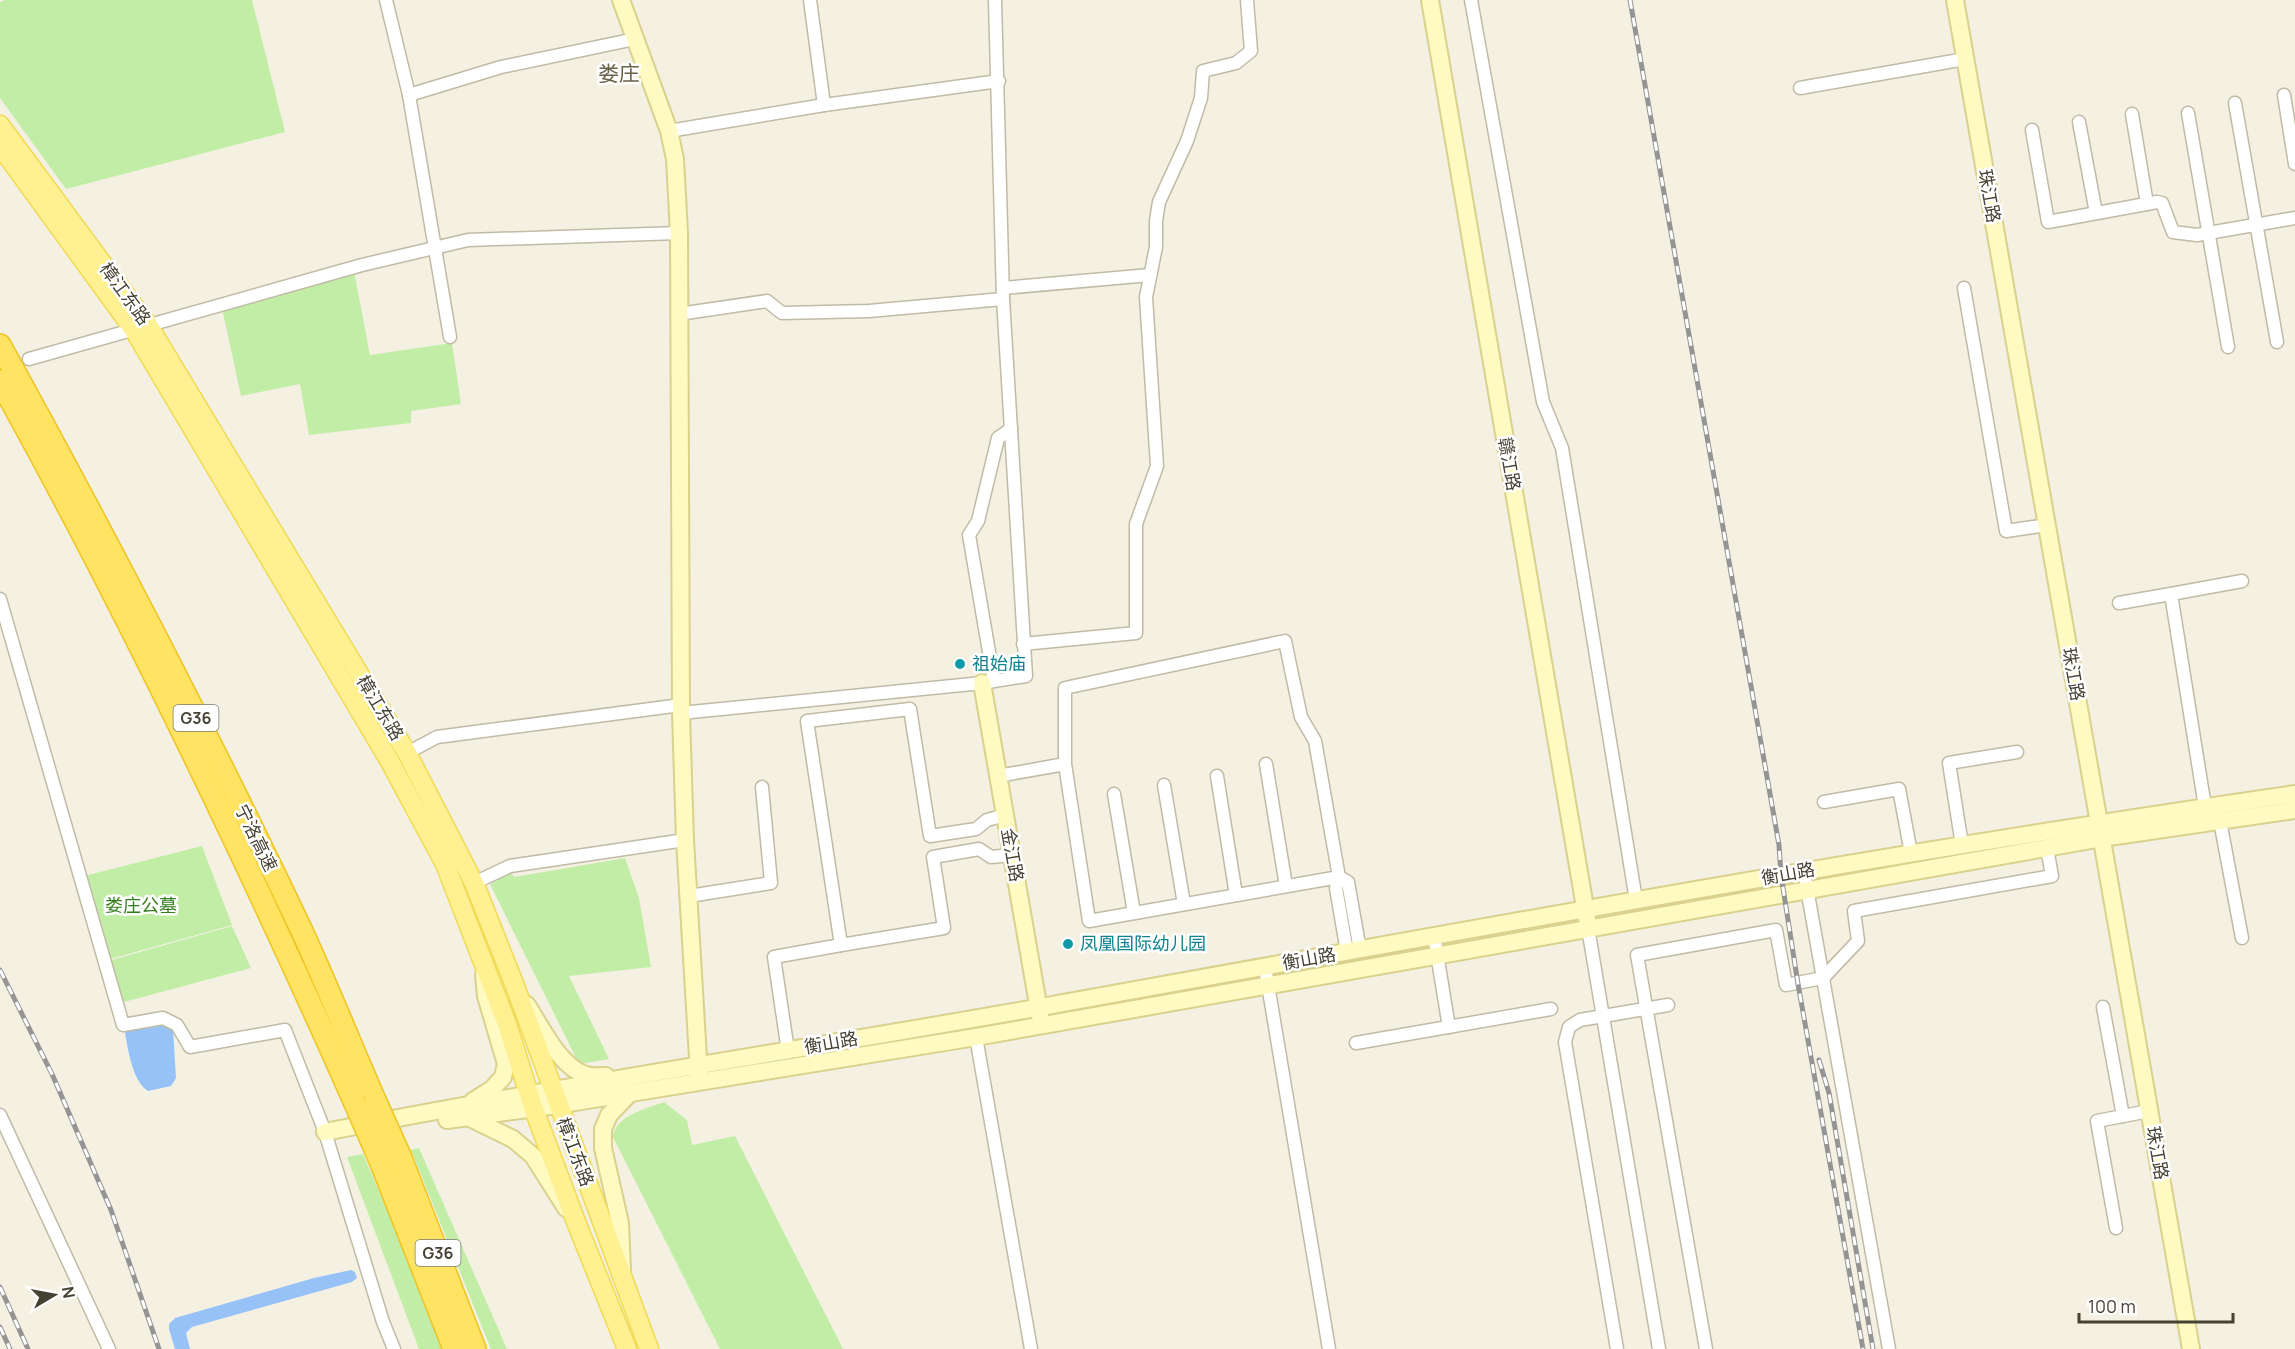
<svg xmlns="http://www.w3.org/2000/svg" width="2295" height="1349" font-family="Manrope,'Noto Sans SC',sans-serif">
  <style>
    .green { fill: #c2eda6 }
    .water { fill: #97c2f8 }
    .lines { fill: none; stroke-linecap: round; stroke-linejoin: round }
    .street-casing { stroke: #c0bba5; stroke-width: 15 }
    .secondary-casing { stroke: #d9d18d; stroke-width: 20 }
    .primary-casing { stroke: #f1da54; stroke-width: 21 }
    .highway-casing { stroke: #efc322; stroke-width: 24 }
    .street { stroke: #fff; stroke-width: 12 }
    .secondary { stroke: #fffac2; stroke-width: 16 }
    .primary { stroke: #fff191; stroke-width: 18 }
    .highway { stroke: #ffe363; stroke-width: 21 }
    .rail-casing { stroke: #949494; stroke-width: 5 }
    .rail { stroke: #fff; stroke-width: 3; stroke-dasharray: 9; stroke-linecap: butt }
    .highway-bridge-casing { stroke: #efc322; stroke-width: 24; stroke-linecap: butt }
    .highway-bridge { stroke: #ffe363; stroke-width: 21 }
    .culture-dot { fill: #0f9aa8; stroke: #fff; stroke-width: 2 }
    .labels { text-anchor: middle; stroke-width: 5; stroke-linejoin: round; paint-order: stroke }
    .shield { fill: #fff; stroke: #7e7b70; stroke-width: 1.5 }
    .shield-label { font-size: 16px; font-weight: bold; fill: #464233 }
    .street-label { font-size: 18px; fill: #464233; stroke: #fff }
    .culture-label { font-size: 18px; fill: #0d838f; stroke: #fff; text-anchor: start }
    .park-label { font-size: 18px; fill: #357e1f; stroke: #fff }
    .quarter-label { font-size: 21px; fill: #6a6249; stroke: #fff }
  </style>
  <rect width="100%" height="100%" fill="#f4f1e3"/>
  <g class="green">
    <polygon points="5,0 252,0 285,132 66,189 0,98 0,2"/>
    <polygon points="354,271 370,355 452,343 461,404 411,411 411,423 309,435 300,384 241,396 222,308"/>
    <polygon points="202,846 232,925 107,960 84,876"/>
    <polygon points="625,858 639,898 651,967 569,976 609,1059 579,1064 490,884 511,872 514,877"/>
    <polygon points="232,926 251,968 120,1003 108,961"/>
    <path d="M664,1102L687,1120L692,1145L735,1136L843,1349H720L613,1137C615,1115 647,1109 664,1102Z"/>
    <polygon points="419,1148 507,1349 491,1349 411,1150"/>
    <polygon points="363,1154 405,1252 443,1349 419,1349 347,1157"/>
  </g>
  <g class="water">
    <path d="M164,1022L173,1029L176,1078L171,1086L148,1091C133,1082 128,1050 125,1033L130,1028Z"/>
    <polygon points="351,1270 355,1272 357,1278 352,1282 192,1327 186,1333 190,1349 175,1349 169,1329 169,1324 175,1318 314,1278"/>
  </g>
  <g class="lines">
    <defs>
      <g id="street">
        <polyline points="386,0 409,95 450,337"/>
        <polyline points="810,0 824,105"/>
        <polyline points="1471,0 1543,402 1562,448 1636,900"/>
        <polyline points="1800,88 1965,59"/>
        <polyline points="409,95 501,67 635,39"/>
        <polyline points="2284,95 2295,164"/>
        <polyline points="2235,103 2277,342"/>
        <polyline points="2188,113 2228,347"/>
        <polyline points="2132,114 2147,204"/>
        <polyline points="2079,122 2096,213"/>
        <polyline points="2032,130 2048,222 2157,202 2162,203 2173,232 2197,235 2295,218"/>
        <polyline points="669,131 824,105 999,81"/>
        <polyline points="1003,288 1150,275"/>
        <polyline points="1964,288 2006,531 2047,525"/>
        <polyline points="679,314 767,301 782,313 869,311 1003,299"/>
        <polyline points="29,359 362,265 468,240 679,233"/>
        <polyline points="0,599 123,1025 163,1018 177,1025 190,1047 285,1030 325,1132 383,1322 394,1349"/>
        <polyline points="2119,603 2171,594"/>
        <polyline points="1023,644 1136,633 1136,524 1157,466 1146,297 1156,247 1156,221 1159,202 1187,141 1201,98 1203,71 1236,63 1251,51 1247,0"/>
        <polyline points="994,681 969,535 978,521 998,438 1011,429"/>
        <polyline points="681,713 982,683 1026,676 1003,299 995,0"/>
        <polyline points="407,753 437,737 681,705"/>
        <polyline points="1266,764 1286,886"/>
        <polyline points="998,776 1065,764 1089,921 1339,877 1315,741 1301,717 1285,641 1065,688 1065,764"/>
        <polyline points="1217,776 1236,895"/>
        <polyline points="1164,785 1184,904"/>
        <polyline points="1114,794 1134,913"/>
        <polyline points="1824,802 1899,789 1911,853"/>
        <polyline points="2205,807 2171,594 2242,581"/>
        <polyline points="1005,815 987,820 976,829 930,836 910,709 807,721 841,945 944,928 933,857 979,849 991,857 1012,855"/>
        <polyline points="2220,821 2242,938"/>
        <polyline points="1962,845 1949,763 2017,752"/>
        <polyline points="474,883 510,866 685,840"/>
        <polyline points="1806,883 1889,1349"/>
        <polyline points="689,896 771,883 762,787"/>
        <polyline points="1588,928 1659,1349"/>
        <polyline points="1434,936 1449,1027"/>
        <polyline points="1347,952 1336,888 1339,877 1348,882 1360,950"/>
        <polyline points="1265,967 1329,1349"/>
        <polyline points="2103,1007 2123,1116"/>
        <polyline points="976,1037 1031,1349"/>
        <polyline points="1356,1043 1551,1009"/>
        <polyline points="788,1051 774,957 841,945"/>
        <polyline points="0,1115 109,1349"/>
        <polyline points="2116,1228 2097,1121 2149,1111"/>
        <polyline points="1617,1349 1565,1042 1569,1027 1580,1020 1668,1005"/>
        <polyline points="1706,1349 1637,955 1776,930 1786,985 1823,978 1858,941 1854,911 2052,876 2047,848"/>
      </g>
      <g id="secondary">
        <polyline points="621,0 669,131 675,159 679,233 681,713 685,840 699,1075"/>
        <polyline points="1430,0 1587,919"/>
        <polyline points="1955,0 2191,1349"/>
        <polyline points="982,683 1040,1016"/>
        <path d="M527,1005C541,1027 560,1067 586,1075C592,1077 600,1076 606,1076"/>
        <polyline points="473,1101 492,1089 503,1077 506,1064 486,996 484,974"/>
        <polyline points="466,1116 513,1139 533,1156 566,1208"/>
        <polyline points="447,1120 557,1105 976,1037 2102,838 2295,810"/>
        <path d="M325,1132C565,1085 806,1049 1047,1006C1462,931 1877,854 2295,794"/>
        <polyline points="622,1269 620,1223 603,1148 603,1129 609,1115 631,1092"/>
      </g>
      <g id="primary">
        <polyline points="0,125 148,325 407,753 474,883 515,986 649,1349"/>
        <polyline points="0,146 134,330 389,760 445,864 507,1024 533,1107 578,1227 627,1349"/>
      </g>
      <g id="highway">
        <path d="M0,345C106,537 207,731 301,929C327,985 350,1043 375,1100"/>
        <path d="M0,381C130,615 245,856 354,1101"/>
        <polyline points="401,1158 475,1349"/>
        <polyline points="381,1163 454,1349"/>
      </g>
    </defs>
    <use href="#street" class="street-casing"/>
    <use href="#secondary" class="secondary-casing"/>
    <use href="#primary" class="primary-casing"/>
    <use href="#highway" class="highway-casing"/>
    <use href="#street" class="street"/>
    <use href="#secondary" class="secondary"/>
    <use href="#primary" class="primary"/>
    <use href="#highway" class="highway"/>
    <defs>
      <g id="rail">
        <polyline points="1630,0 1779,845 1781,875 1798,984 1863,1349"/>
        <polyline points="0,970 52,1074 111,1210 159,1349"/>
        <polyline points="1819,1060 1829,1093 1873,1349"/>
        <polyline points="0,1287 28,1349"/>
        <polyline points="0,1327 10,1349"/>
      </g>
    </defs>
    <use href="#rail" class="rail-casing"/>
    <use href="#rail" class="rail"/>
    <defs>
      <g id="highway-bridge">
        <polyline points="375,1100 401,1158"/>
        <polyline points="354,1101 381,1163"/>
      </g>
    </defs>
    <use href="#highway-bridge" class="highway-bridge-casing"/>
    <use href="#highway-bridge" class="highway-bridge"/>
  </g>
  <g class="culture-dot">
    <circle cx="960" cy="664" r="6"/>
    <circle cx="1068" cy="944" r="6"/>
  </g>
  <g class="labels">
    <g class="shield">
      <rect x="173.5" y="705" width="45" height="26" rx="4.5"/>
      <rect x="415.5" y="1240" width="45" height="26" rx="4.5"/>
    </g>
    <g class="shield-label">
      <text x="196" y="724">G36</text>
      <text x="438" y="1259">G36</text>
    </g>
    <g class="street-label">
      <text transform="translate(1989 196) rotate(80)" y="6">珠江路</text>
      <text transform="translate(125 294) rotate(54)" y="6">樟江东路</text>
      <text transform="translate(1509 464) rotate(80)" y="6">赣江路</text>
      <text transform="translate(2073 674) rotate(80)" y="6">珠江路</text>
      <text transform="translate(380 708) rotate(59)" y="6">樟江东路</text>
      <text transform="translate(256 838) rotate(64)" y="6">宁洛高速</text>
      <text transform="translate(1012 855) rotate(80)" y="6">金江路</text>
      <text transform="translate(1788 874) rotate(-10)" y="6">衡山路</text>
      <text transform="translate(1309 959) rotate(-10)" y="6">衡山路</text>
      <text transform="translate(831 1043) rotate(-10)" y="6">衡山路</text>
      <text transform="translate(575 1152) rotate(69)" y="6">樟江东路</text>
      <text transform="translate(2157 1153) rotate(80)" y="6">珠江路</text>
    </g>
    <g class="culture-label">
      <text x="972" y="670">祖始庙</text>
      <text x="1080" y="950">凤凰国际幼儿园</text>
    </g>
    <g class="park-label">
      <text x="141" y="912">娄庄公墓</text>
    </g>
    <g class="quarter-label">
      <text x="619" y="81">娄庄</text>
    </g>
  </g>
  <g transform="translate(54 1295) rotate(80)" stroke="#ffffff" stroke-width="4.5" paint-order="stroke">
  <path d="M0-4.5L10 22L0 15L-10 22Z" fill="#464233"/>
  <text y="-9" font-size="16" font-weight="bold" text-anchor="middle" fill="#464233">N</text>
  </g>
  <path d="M2079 1313v9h154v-9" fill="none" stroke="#464233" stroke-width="3"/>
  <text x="2088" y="1313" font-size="18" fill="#464233" stroke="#ffffff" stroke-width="4.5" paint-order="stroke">100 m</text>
</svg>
